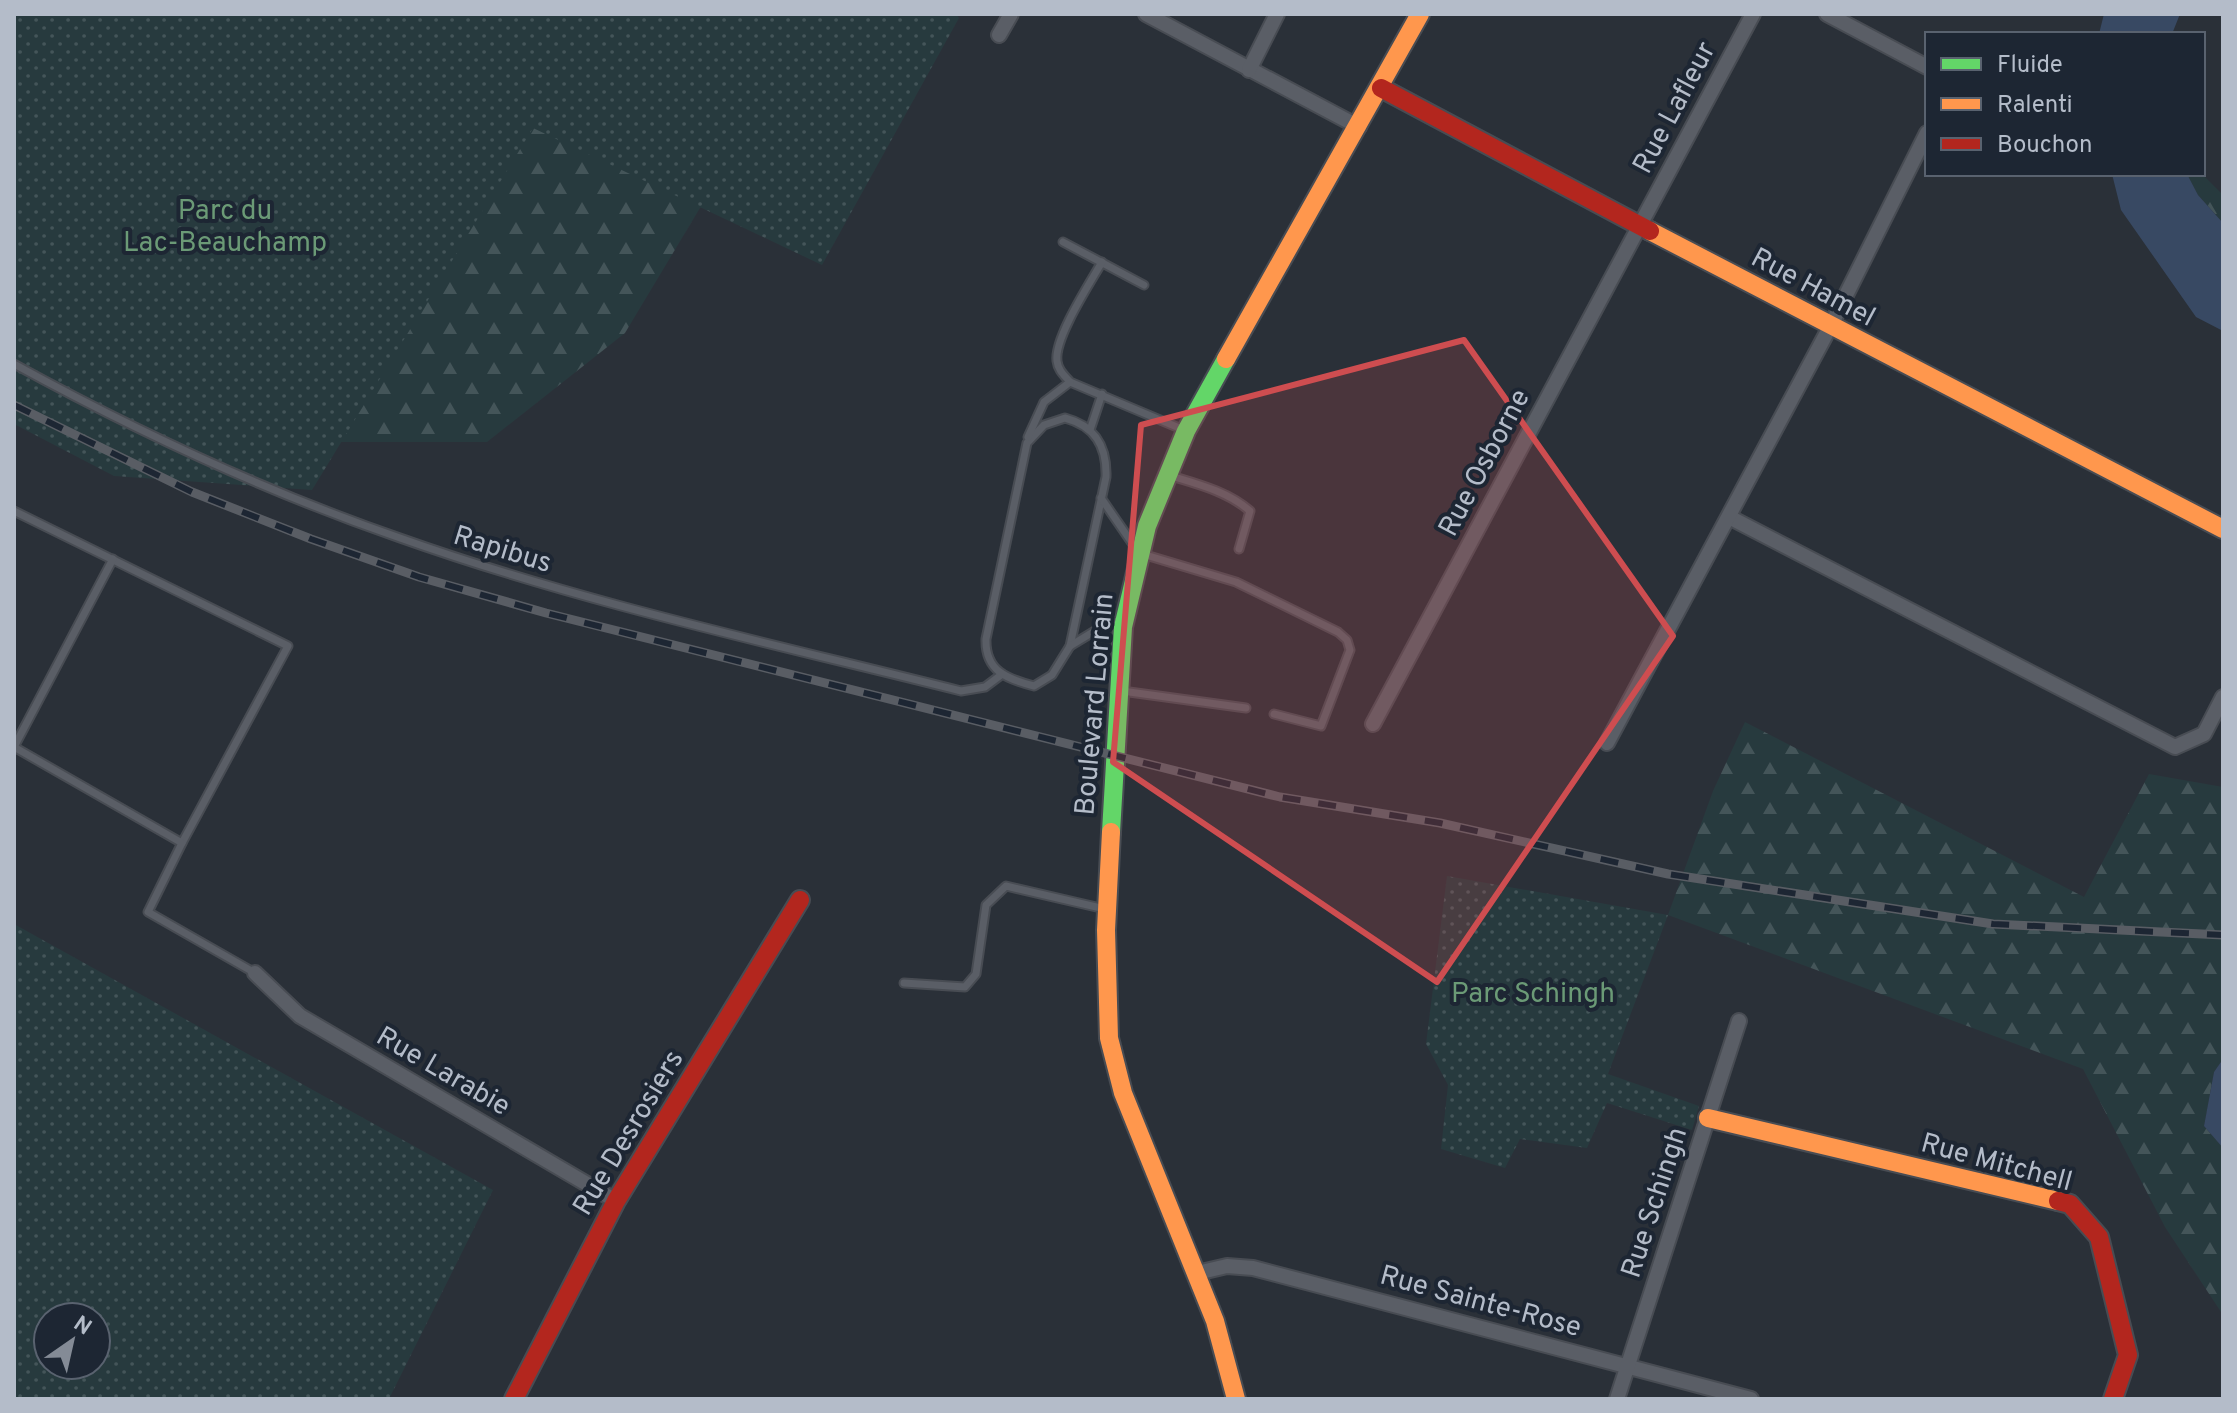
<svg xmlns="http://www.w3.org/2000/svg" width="2237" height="1413" font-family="Overpass,sans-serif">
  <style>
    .forest { fill: url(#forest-firs) }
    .park { fill: url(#park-dots); fill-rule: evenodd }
    .water { fill: #384963 }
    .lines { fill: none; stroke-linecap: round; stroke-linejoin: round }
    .lane-casing { stroke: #484c53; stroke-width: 11 }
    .street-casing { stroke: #484c53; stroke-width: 18 }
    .fast-casing { stroke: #484c53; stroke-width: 22 }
    .slow-casing { stroke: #484c53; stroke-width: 22 }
    .jam-casing { stroke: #484c53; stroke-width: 22 }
    .lane { stroke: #5a5e66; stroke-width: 7 }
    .street { stroke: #5a5e66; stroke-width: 14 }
    .fast { stroke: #63d668; stroke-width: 18 }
    .slow { stroke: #ff974d; stroke-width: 18 }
    .jam { stroke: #b3261e; stroke-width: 18 }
    .rail-casing { stroke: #595d64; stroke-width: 9 }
    .rail { stroke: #1d2633; stroke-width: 6; stroke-dasharray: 18; stroke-linecap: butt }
    .marked { fill: #ce4d50; fill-opacity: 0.2; stroke: #ce4d50; stroke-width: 6; stroke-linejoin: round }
    .labels { text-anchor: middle; stroke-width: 8; stroke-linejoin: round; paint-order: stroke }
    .street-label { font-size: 28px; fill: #b4bcc9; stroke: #1d2633 }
    .park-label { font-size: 28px; fill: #6b9a76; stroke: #1d2633 }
  </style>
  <defs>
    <pattern id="forest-firs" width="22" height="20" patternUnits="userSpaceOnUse" patternTransform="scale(2)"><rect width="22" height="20" fill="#273a3e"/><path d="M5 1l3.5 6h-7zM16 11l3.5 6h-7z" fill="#445559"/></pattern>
    <pattern id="park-dots" width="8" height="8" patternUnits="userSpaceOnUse" patternTransform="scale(2)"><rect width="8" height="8" fill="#273a3e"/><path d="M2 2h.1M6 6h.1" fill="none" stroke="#445559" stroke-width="1.8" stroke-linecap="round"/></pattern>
  </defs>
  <rect width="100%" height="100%" fill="#2a3038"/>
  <g class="forest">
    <polygon points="14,14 760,108 625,333 487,442 269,442"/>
    <polygon points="2203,70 2204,176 2223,195 2223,223 2198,195 2187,174 2203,174"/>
    <polygon points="1745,722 2084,897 2149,774 2223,787 2223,1059 2214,1072 2204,1126 2223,1148 2223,1315 2165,1227 2083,1069 1668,915 1713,791"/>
  </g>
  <g class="park">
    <polygon points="14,14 956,14 959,18 822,265 533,128 312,490 114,476 14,424"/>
    <polygon points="1447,876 1668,915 1608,1074 1699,1106 1692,1130 1607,1103 1587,1148 1520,1139 1505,1168 1441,1149 1448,1085 1426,1044"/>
    <path d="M14,924L493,1190L389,1399H14ZM48,1317H96V1365H48Z"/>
  </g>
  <g class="water">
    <polygon points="2104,14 2180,14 2172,34 2099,34"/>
    <polygon points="2112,174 2187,174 2198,195 2223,223 2223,331 2196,317 2121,210"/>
    <polygon points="2223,1059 2223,1148 2204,1126 2214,1072"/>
  </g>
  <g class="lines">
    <defs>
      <g id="lane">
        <polyline points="1063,242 1144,285"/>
        <path d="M1102,262C1090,283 1054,338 1057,361C1058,370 1064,375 1070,382L1184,430"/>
        <path d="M14,364C138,432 267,492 400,538C583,603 774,644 961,691L985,687L1001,675"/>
        <path d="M1065,418C1095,426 1107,446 1106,477L1070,646L1052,675L1034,686C1007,679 985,671 986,639L1027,443L1044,425Z"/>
        <polyline points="1090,430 1102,394"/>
        <polyline points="1028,437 1044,402 1070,382"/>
        <path d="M1168,475C1197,484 1227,491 1250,511L1239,549"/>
        <polyline points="1101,498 1139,553 1236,582 1338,632 1347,640 1350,650 1321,726 1274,714"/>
        <polyline points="14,511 288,646 182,843"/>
        <polyline points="1070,646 1103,626 1123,619"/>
        <polyline points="1122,691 1246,708"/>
        <polyline points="14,747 182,843 148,912 255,973"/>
        <polyline points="14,747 113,559"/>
        <polyline points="904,983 965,987 976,974 986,905 1006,886 1105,909"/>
      </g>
      <g id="street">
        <polyline points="1146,14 1359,127"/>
        <polyline points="1827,14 1927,67"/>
        <polyline points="999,35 1011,14"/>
        <polyline points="1249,70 1277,14"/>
        <polyline points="1729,517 2175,747 2204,734 2223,697"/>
        <polyline points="1373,724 1753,14"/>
        <polyline points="1607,743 1830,327 1927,133"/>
        <polyline points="255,973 300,1016 616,1201"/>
        <polyline points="1197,1273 1227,1266 1253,1268 1751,1399"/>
        <polyline points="1617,1399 1739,1021"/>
      </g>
      <polyline id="fast" points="1111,832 1123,627 1147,526 1186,431 1226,359"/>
      <g id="slow">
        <polyline points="1650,231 2223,529"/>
        <polyline points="1226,359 1420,14"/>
        <polyline points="1111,832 1106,930 1109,1038 1123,1093 1215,1321 1236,1399"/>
        <polyline points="1708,1118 2058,1201"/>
      </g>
      <g id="jam">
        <polyline points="1381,88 1650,231"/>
        <polyline points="2058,1201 2070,1204 2099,1237 2128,1355 2113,1399"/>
        <polyline points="514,1399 616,1201 800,900"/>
      </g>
    </defs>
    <use href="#lane" class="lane-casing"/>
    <use href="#street" class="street-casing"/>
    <use href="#fast" class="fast-casing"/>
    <use href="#slow" class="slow-casing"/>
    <use href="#jam" class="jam-casing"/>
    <use href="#lane" class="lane"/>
    <use href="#street" class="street"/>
    <use href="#fast" class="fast"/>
    <use href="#slow" class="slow"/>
    <use href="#jam" class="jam"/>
    <defs>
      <polyline id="rail" points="14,405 192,492 311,539 419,577 546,613 1280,797 1440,823 1668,874 1993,924 2223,935"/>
    </defs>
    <use href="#rail" class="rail-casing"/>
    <use href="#rail" class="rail"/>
  </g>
  <path class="marked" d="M1464,340L1673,636L1437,982L1113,762L1141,425Z"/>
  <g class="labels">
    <g class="street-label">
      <text transform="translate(1673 107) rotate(-62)" y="10">Rue Lafleur</text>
      <text transform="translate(1814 286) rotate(28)" y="10">Rue Hamel</text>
      <text transform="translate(1483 462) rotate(-62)" y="10">Rue Osborne</text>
      <text transform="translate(503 548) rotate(17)" y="10">Rapibus</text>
      <text transform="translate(1093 704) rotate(-85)" y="10">Boulevard Lorrain</text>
      <text transform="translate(444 1070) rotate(30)" y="10">Rue Larabie</text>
      <text transform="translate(627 1132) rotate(-59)" y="10">Rue Desrosiers</text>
      <text transform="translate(1997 1161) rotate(15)" y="10">Rue Mitchell</text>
      <text transform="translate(1653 1202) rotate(-72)" y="10">Rue Schingh</text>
      <text transform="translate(1481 1300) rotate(15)" y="10">Rue Sainte-Rose</text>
    </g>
    <g class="park-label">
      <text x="225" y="219">Parc du<tspan x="225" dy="32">Lac-Beauchamp</tspan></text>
      <text x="1533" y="1002">Parc Schingh</text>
    </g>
  </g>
  <rect width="2237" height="1413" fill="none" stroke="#b4bcc9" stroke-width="32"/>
  <rect x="1925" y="32" width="280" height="144" fill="#1d2633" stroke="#59626f" stroke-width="2"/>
  <rect x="1941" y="58" width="40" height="12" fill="#63d668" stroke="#59626f" stroke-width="2"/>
  <text x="1997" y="72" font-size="24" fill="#b4bcc9">Fluide</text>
  <rect x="1941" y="98" width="40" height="12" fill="#ff974d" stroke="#59626f" stroke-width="2"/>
  <text x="1997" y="112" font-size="24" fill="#b4bcc9">Ralenti</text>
  <rect x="1941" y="138" width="40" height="12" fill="#b3261e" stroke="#59626f" stroke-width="2"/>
  <text x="1997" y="152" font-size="24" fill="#b4bcc9">Bouchon</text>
  <g transform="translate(72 1341) rotate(34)"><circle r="38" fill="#1d2633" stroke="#59626f" stroke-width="2"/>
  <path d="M0-6L14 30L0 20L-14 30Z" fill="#848b96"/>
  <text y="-12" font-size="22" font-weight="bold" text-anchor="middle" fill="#b4bcc9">N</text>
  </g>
</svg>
